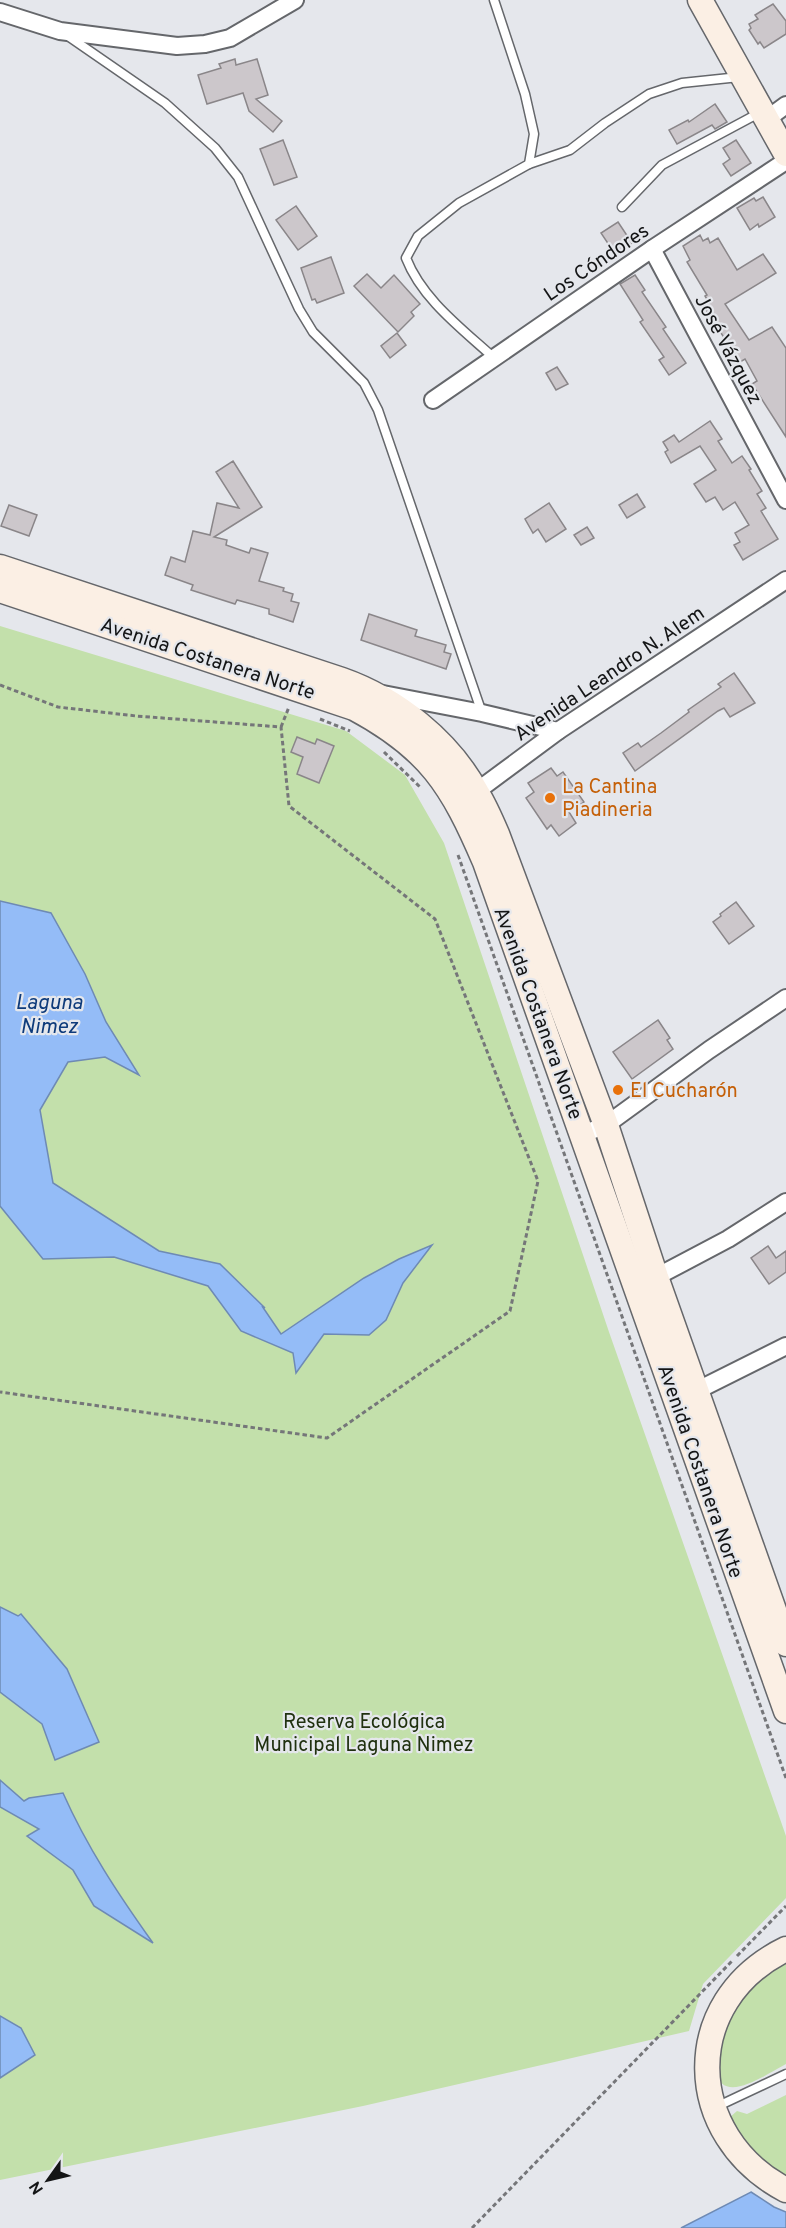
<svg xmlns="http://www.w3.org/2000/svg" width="786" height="2228" font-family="Overpass,sans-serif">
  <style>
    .green { fill: #c3e0ab }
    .water { fill: #94bcf7; stroke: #6e8ab4; stroke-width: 1.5 }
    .building { fill: #ccc7cb; stroke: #8a8689; stroke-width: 1.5 }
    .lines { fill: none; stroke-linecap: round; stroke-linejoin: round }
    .lane-casing { stroke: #65676b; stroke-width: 11 }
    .street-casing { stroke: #65676b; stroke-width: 20 }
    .secondary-casing { stroke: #65676b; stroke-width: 27 }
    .path { stroke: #757679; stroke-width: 3; stroke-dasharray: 4.5 3; stroke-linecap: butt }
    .lane { stroke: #fff; stroke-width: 8 }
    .street { stroke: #fff; stroke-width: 16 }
    .secondary { stroke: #fbefe4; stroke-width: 24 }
    .food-dot { fill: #e8710a; stroke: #e5e7ec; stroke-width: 2 }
    .labels { text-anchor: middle; stroke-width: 4.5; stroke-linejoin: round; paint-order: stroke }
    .street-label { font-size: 20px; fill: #141516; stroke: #e5e7ec }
    .food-label { font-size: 20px; fill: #c56008; stroke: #e5e7ec; text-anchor: start }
    .park-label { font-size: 20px; fill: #20310f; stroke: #e5e7ec }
    .water-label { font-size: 21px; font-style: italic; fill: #0e3b7b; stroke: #e5e7ec }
  </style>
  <rect width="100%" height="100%" fill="#e5e7ec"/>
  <g class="green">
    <polygon points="0,626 346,731 405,775 444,843 609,1332 786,1836 786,1898 703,1984 689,2031 363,2106 0,2180"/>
    <path d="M786,1960V2064C768,2073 722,2107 716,2071L727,2020L751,1984Z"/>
    <polygon points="786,2095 786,2181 762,2166 729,2118 737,2111 747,2114"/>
  </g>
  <g class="water">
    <polygon points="0,901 51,913 85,974 106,1022 139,1075 105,1057 68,1062 40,1110 53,1183 159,1251 220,1264 265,1308 262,1306 281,1334 364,1278 399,1259 432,1245 403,1283 386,1320 369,1335 324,1334 296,1373 293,1353 241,1331 208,1286 114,1257 43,1259 0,1206"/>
    <polygon points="0,1607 18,1616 21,1614 67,1669 99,1742 55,1760 42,1724 0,1692"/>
    <path d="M0,1780L24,1801L29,1798L63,1793C87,1847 118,1894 153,1943L94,1906L73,1870L27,1836L39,1829L0,1807Z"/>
    <polygon points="0,2016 21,2028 35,2055 0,2078"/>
    <polygon points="751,2192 774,2207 786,2212 786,2228 681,2228"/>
  </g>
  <g class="building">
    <polygon points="773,4 786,21 786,34 764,48 760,42 758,44 749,30 751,28 749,24 758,19 755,15"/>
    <polygon points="235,59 236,65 257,59 268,95 256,99 282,121 273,132 249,111 243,93 207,104 198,75 221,68 219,64"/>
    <polygon points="715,104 727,122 715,129 712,125 677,144 669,130 688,120 689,122"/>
    <polygon points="283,140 297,177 274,185 260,149"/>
    <polygon points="736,140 751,163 731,176 723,164 730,159 723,148"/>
    <polygon points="763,197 775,217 759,227 758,224 750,230 737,208 754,198 756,201"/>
    <polygon points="296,206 317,236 298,250 276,220"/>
    <polygon points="618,222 632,243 615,254 601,233"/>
    <polygon points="700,235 703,241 708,238 710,243 718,238 737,270 763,254 776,273 725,304 749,340 772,327 786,348 786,437 752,384 757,381 745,359 740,362 702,304 708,301 705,296 707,295 687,262 690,260 683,246"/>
    <polygon points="331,257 344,293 317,303 315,299 312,300 301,268"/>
    <polygon points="367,274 381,288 394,275 420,304 411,312 414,316 398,332 354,286"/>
    <polygon points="635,275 645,290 642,292 666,327 663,329 686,363 669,375 659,360 664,357 640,322 643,320 620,284"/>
    <polygon points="397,333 406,345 390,358 381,346"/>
    <polygon points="557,367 568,384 556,390 546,373"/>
    <polygon points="710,421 722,439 718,441 732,463 742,456 751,469 749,470 762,491 757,494 766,508 761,511 778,539 743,560 734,545 740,542 735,533 749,525 735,502 723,510 715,497 706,502 694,484 716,470 700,446 671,463 665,452 668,450 663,442 674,435 679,442"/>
    <polygon points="233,461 262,507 214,537 227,540 226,545 249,553 251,548 268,553 259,581 284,588 283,591 293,594 291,601 299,603 293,622 269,614 269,609 237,600 235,604 191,590 193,585 165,575 171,557 185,562 193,531 210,535 217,503 239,508 216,472"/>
    <polygon points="637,494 645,507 627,518 619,505"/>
    <polygon points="549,503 566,529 546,542 538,529 533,533 525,519"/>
    <polygon points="9,505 37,515 29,536 1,526"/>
    <polygon points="587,527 594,538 581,545 574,535"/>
    <polygon points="369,614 417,630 415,636 446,645 444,652 451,654 446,669 361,640"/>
    <polygon points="734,673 755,703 730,717 724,708 718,711 635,771 623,753 638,743 641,747 661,733 689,712 688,710 721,687 718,684"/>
    <polygon points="297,737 315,744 317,739 334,746 319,783 297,774 303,757 291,752"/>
    <polygon points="551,768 557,776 563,772 584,802 569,812 576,823 559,836 551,825 547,829 526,798 534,792 528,783"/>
    <polygon points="736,902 754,926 729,944 713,922 721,916 720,914"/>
    <polygon points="658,1020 670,1038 667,1040 673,1049 632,1079 613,1052"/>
    <polygon points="768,1246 776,1258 786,1251 786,1272 769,1284 751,1258"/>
  </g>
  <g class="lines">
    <defs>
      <g id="lane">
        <polyline points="68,36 165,103 215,148 238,177 299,309 313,332 364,383 378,410 482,713"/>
        <polyline points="529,164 570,150 605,123 649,94 682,83 739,77"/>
        <polyline points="622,207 662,165 761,112"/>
        <path d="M494,358C461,328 422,299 406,258L418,236L459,203L529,164L534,134L525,94L494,0"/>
        <polyline points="716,2107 786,2074"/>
      </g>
      <g id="street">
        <polyline points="0,12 60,31 177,46 205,44 230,38 295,0"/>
        <polyline points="767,119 786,105"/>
        <polyline points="652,249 786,500"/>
        <polyline points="433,400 652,249 786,161"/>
        <polyline points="383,694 482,713 558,731"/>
        <polyline points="469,797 558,731 786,580"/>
        <polyline points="583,1134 606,1125 709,1050 786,998"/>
        <polyline points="646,1280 656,1277 728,1239 786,1202"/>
        <polyline points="688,1395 786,1346"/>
      </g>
      <g id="secondary">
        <polyline points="700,0 786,154"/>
        <path d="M0,567L342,680C396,699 449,741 477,793C485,806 491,820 497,834L606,1125L656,1277L786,1644"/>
        <path d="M0,590L354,708C429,748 452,785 485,862L786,1711"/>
        <path d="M786,1949C679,2001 683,2136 786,2190"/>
      </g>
    </defs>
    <use href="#lane" class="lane-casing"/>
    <use href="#street" class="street-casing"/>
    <use href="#secondary" class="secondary-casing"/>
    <g class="path">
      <polyline points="0,685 58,707 136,716 281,727 289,806 435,919 538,1181 510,1311 327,1438 0,1392"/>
      <polyline points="320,719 350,731"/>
      <polyline points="281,727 289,707"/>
      <polyline points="384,752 420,787"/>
      <polyline points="458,855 786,1778"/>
      <polyline points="737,1956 786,1906"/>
      <polyline points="472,2228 732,1961"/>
    </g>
    <use href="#lane" class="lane"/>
    <use href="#street" class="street"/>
    <use href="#secondary" class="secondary"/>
  </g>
  <g class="food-dot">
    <circle cx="550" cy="798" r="6"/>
    <circle cx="618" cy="1090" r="6"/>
  </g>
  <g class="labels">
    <g class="street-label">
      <text transform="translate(596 262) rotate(-34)" y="7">Los Cóndores</text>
      <text transform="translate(729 349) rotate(62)" y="7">José Vázquez</text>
      <text transform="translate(208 658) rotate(18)" y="7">Avenida Costanera Norte</text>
      <text transform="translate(609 673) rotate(-34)" y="7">Avenida Leandro N. Alem</text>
      <text transform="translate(539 1013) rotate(70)" y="7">Avenida Costanera Norte</text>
      <text transform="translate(701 1471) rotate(71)" y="7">Avenida Costanera Norte</text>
    </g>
    <g class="food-label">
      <text x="562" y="793">La Cantina<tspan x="562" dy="23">Piadineria</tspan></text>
      <text x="630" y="1097">El Cucharón</text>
    </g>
    <g class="park-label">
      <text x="364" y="1728">Reserva Ecológica<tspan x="364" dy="23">Municipal Laguna Nimez</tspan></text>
    </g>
    <g class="water-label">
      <text x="49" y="1009">Laguna<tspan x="49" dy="24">Nimez</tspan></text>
    </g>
  </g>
  <g transform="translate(48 2180) rotate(236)" stroke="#e5e7ec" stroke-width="4.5" paint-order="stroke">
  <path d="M0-4.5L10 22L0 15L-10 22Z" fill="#141516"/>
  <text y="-9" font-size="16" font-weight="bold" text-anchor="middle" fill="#141516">N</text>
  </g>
</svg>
